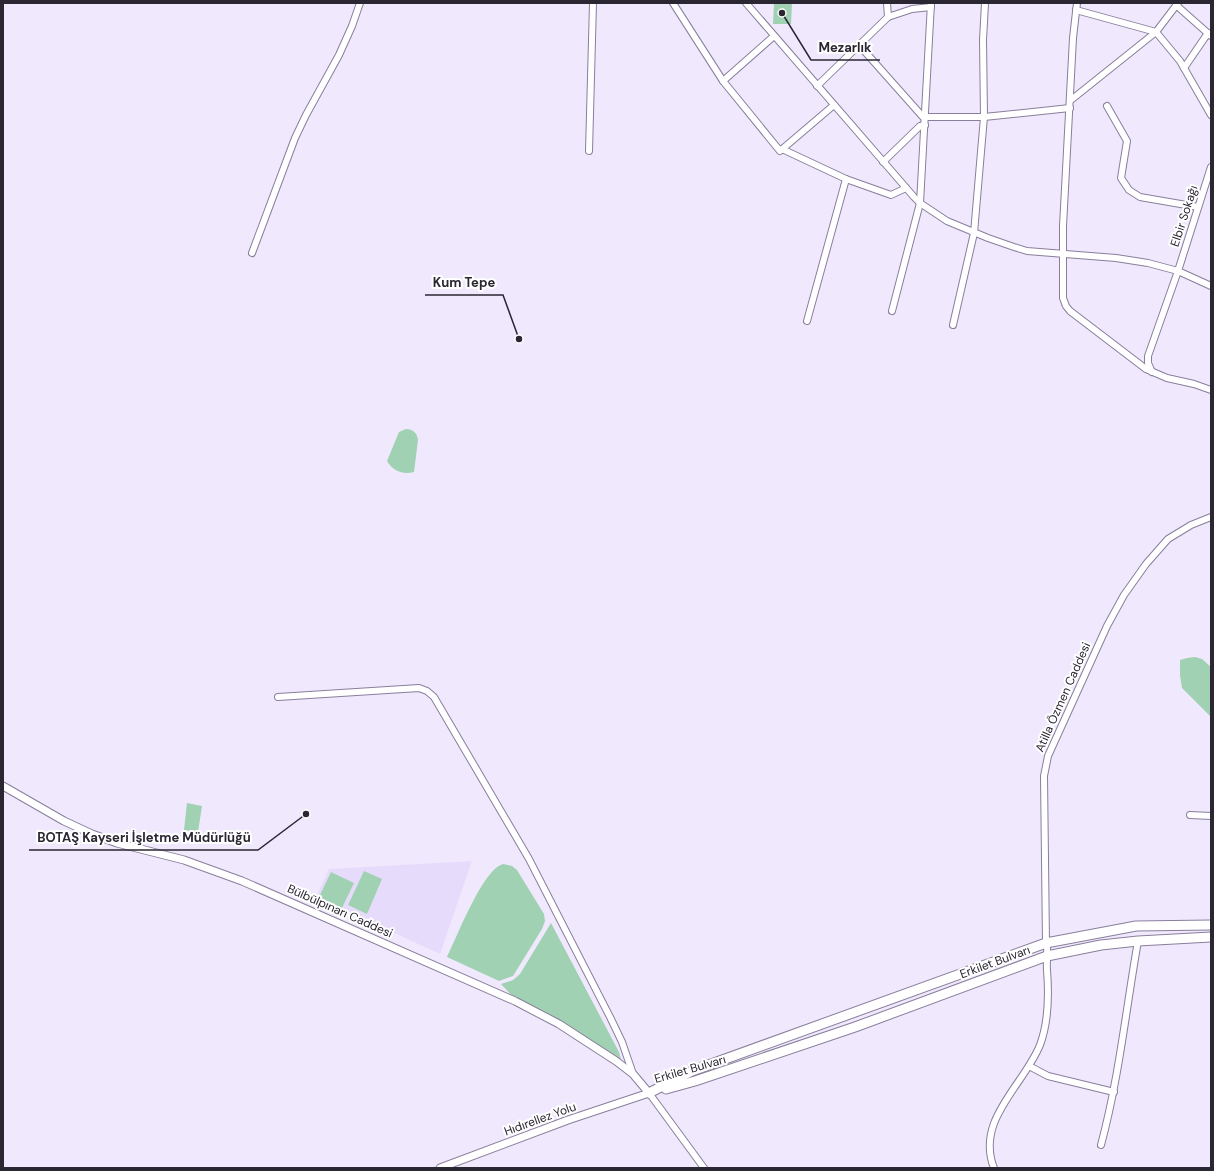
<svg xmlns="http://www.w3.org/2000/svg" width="1214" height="1171" font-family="'DM Sans',sans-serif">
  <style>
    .built { fill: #e7dbfc }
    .green { fill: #a0d1b2 }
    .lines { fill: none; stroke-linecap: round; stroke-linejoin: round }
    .minor-casing { stroke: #897e9c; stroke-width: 8 }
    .tertiary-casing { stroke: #897e9c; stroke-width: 9 }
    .primary-casing { stroke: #897e9c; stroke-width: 11 }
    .minor { stroke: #fff; stroke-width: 6 }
    .tertiary { stroke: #fff; stroke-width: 7 }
    .primary { stroke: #fff; stroke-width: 9 }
    .labels { text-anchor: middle; stroke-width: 4; stroke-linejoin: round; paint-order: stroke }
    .street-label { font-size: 12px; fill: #2a2632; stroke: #fff }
    .leader { fill: none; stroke: #2a2632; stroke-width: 1.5 }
    .callout-dot { fill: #2a2632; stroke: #fff; stroke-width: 1.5 }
    .callout-label { font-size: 13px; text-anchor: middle; font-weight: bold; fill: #2a2632; stroke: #fff; stroke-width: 4; stroke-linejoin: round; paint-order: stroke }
  </style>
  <rect width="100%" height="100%" fill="#f0e9fd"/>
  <polygon class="built" points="472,861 440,954 316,897 329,869"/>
  <g class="green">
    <polygon points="774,3 792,3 791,24 773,24"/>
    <path d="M406,429C413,429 417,433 418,440L414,472C403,475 393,471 387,461L399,432Z"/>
    <polygon points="1195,657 1202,659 1211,667 1211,717 1182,688 1180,675 1180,660 1187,658"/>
    <polygon points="187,803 202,806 198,832 184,830"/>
    <path d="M503,864L512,866L517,870L544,914L545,921L542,929L513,976L499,981L447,957C457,937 483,869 503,864Z"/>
    <polygon points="364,871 382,879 367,914 348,905"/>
    <polygon points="331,872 354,883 342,908 319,897"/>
    <polygon points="551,923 619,1052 623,1067 519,1003 501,984 513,980 520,974"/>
  </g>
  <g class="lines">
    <defs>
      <g id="minor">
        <polyline points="673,3 723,81"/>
        <polyline points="746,3 914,197 920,203 947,221 988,238 1014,247 1027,251 1116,258 1148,263 1178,271 1211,286"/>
        <polyline points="887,3 888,17"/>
        <polyline points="1077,3 1073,38 1063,226 1063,298 1066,306 1070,311 1146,369 1167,378 1194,384 1211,390"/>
        <polyline points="1176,5 1211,36"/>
        <polyline points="1076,10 1156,32 1178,3"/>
        <polyline points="774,36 723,81 780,151 834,105"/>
        <polyline points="859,45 923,117 984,117 1070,108"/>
        <polyline points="1184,68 1208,33"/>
        <polyline points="817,86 888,17 912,9 931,7"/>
        <polyline points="1071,100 1156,32 1180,61 1211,115"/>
        <polyline points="1107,106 1127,141 1121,178 1129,190 1140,197 1198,207"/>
        <polyline points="782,149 846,179 891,195 906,188"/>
        <polyline points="589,151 593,3"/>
        <polyline points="883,162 920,126 925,125"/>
        <polyline points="252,253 295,138 306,115 339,55 352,26 360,3"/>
        <polyline points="892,311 920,203 931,3"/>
        <polyline points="807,321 846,179"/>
        <polyline points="953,325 974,233 984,117 983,40 985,3"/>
        <polyline points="1152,372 1148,363 1148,356 1178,271 1211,167"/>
        <polyline points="278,697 419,688 427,691 434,697 529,859 610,1017 622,1042 633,1074"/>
        <polyline points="1190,815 1211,816"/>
        <polyline points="1029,1066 1048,1076 1114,1092"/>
        <polyline points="649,1093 704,1168"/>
        <path d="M1101,1145C1119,1078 1126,1009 1138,941"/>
        <path d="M994,1168C975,1120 1024,1085 1040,1045C1049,1021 1049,995 1047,970C1046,960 1049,952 1046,943L1044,776L1048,756L1107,626L1124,595L1146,564L1168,539L1191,525L1211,517"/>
      </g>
      <polyline id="tertiary" points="3,786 64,821 92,834 117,843 184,860 242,881 515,1001 559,1024 616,1061 633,1074 649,1093 568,1120 440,1168"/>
      <g id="primary">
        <polyline points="666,1089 695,1081 855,1027 1047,956 1101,945 1138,941 1211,937"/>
        <polyline points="649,1093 692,1071 1046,943 1136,926 1211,925"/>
      </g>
    </defs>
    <use href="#minor" class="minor-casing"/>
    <use href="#tertiary" class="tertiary-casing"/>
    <use href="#primary" class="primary-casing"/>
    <use href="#minor" class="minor"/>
    <use href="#tertiary" class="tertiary"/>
    <use href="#primary" class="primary"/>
  </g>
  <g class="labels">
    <g class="street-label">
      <text transform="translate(1184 216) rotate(-72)" y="4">Elbir Sokağı</text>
      <text transform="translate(1063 697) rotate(-66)" y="4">Atilla Özmen Caddesi</text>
      <text transform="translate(340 911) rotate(24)" y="4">Bülbülpınarı Caddesi</text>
      <text transform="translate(995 962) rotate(-20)" y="4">Erkilet Bulvarı</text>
      <text transform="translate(690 1069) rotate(-16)" y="4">Erkilet Bulvarı</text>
      <text transform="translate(540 1119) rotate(-20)" y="4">Hıdırellez Yolu</text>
    </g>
  </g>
  <path class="leader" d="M782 13L811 60H880M519 339L503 295H425M306 814L258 850H29"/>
  <g class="callout-dot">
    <circle cx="782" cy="13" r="4"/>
    <circle cx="519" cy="339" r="4"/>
    <circle cx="306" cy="814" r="4"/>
  </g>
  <g class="callout-label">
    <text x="845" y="52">Mezarlık</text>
    <text x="464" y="287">Kum Tepe</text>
    <text x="144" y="842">BOTAŞ Kayseri İşletme Müdürlüğü</text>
  </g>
  <rect width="1214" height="1171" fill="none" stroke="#2a2632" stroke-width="8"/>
</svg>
